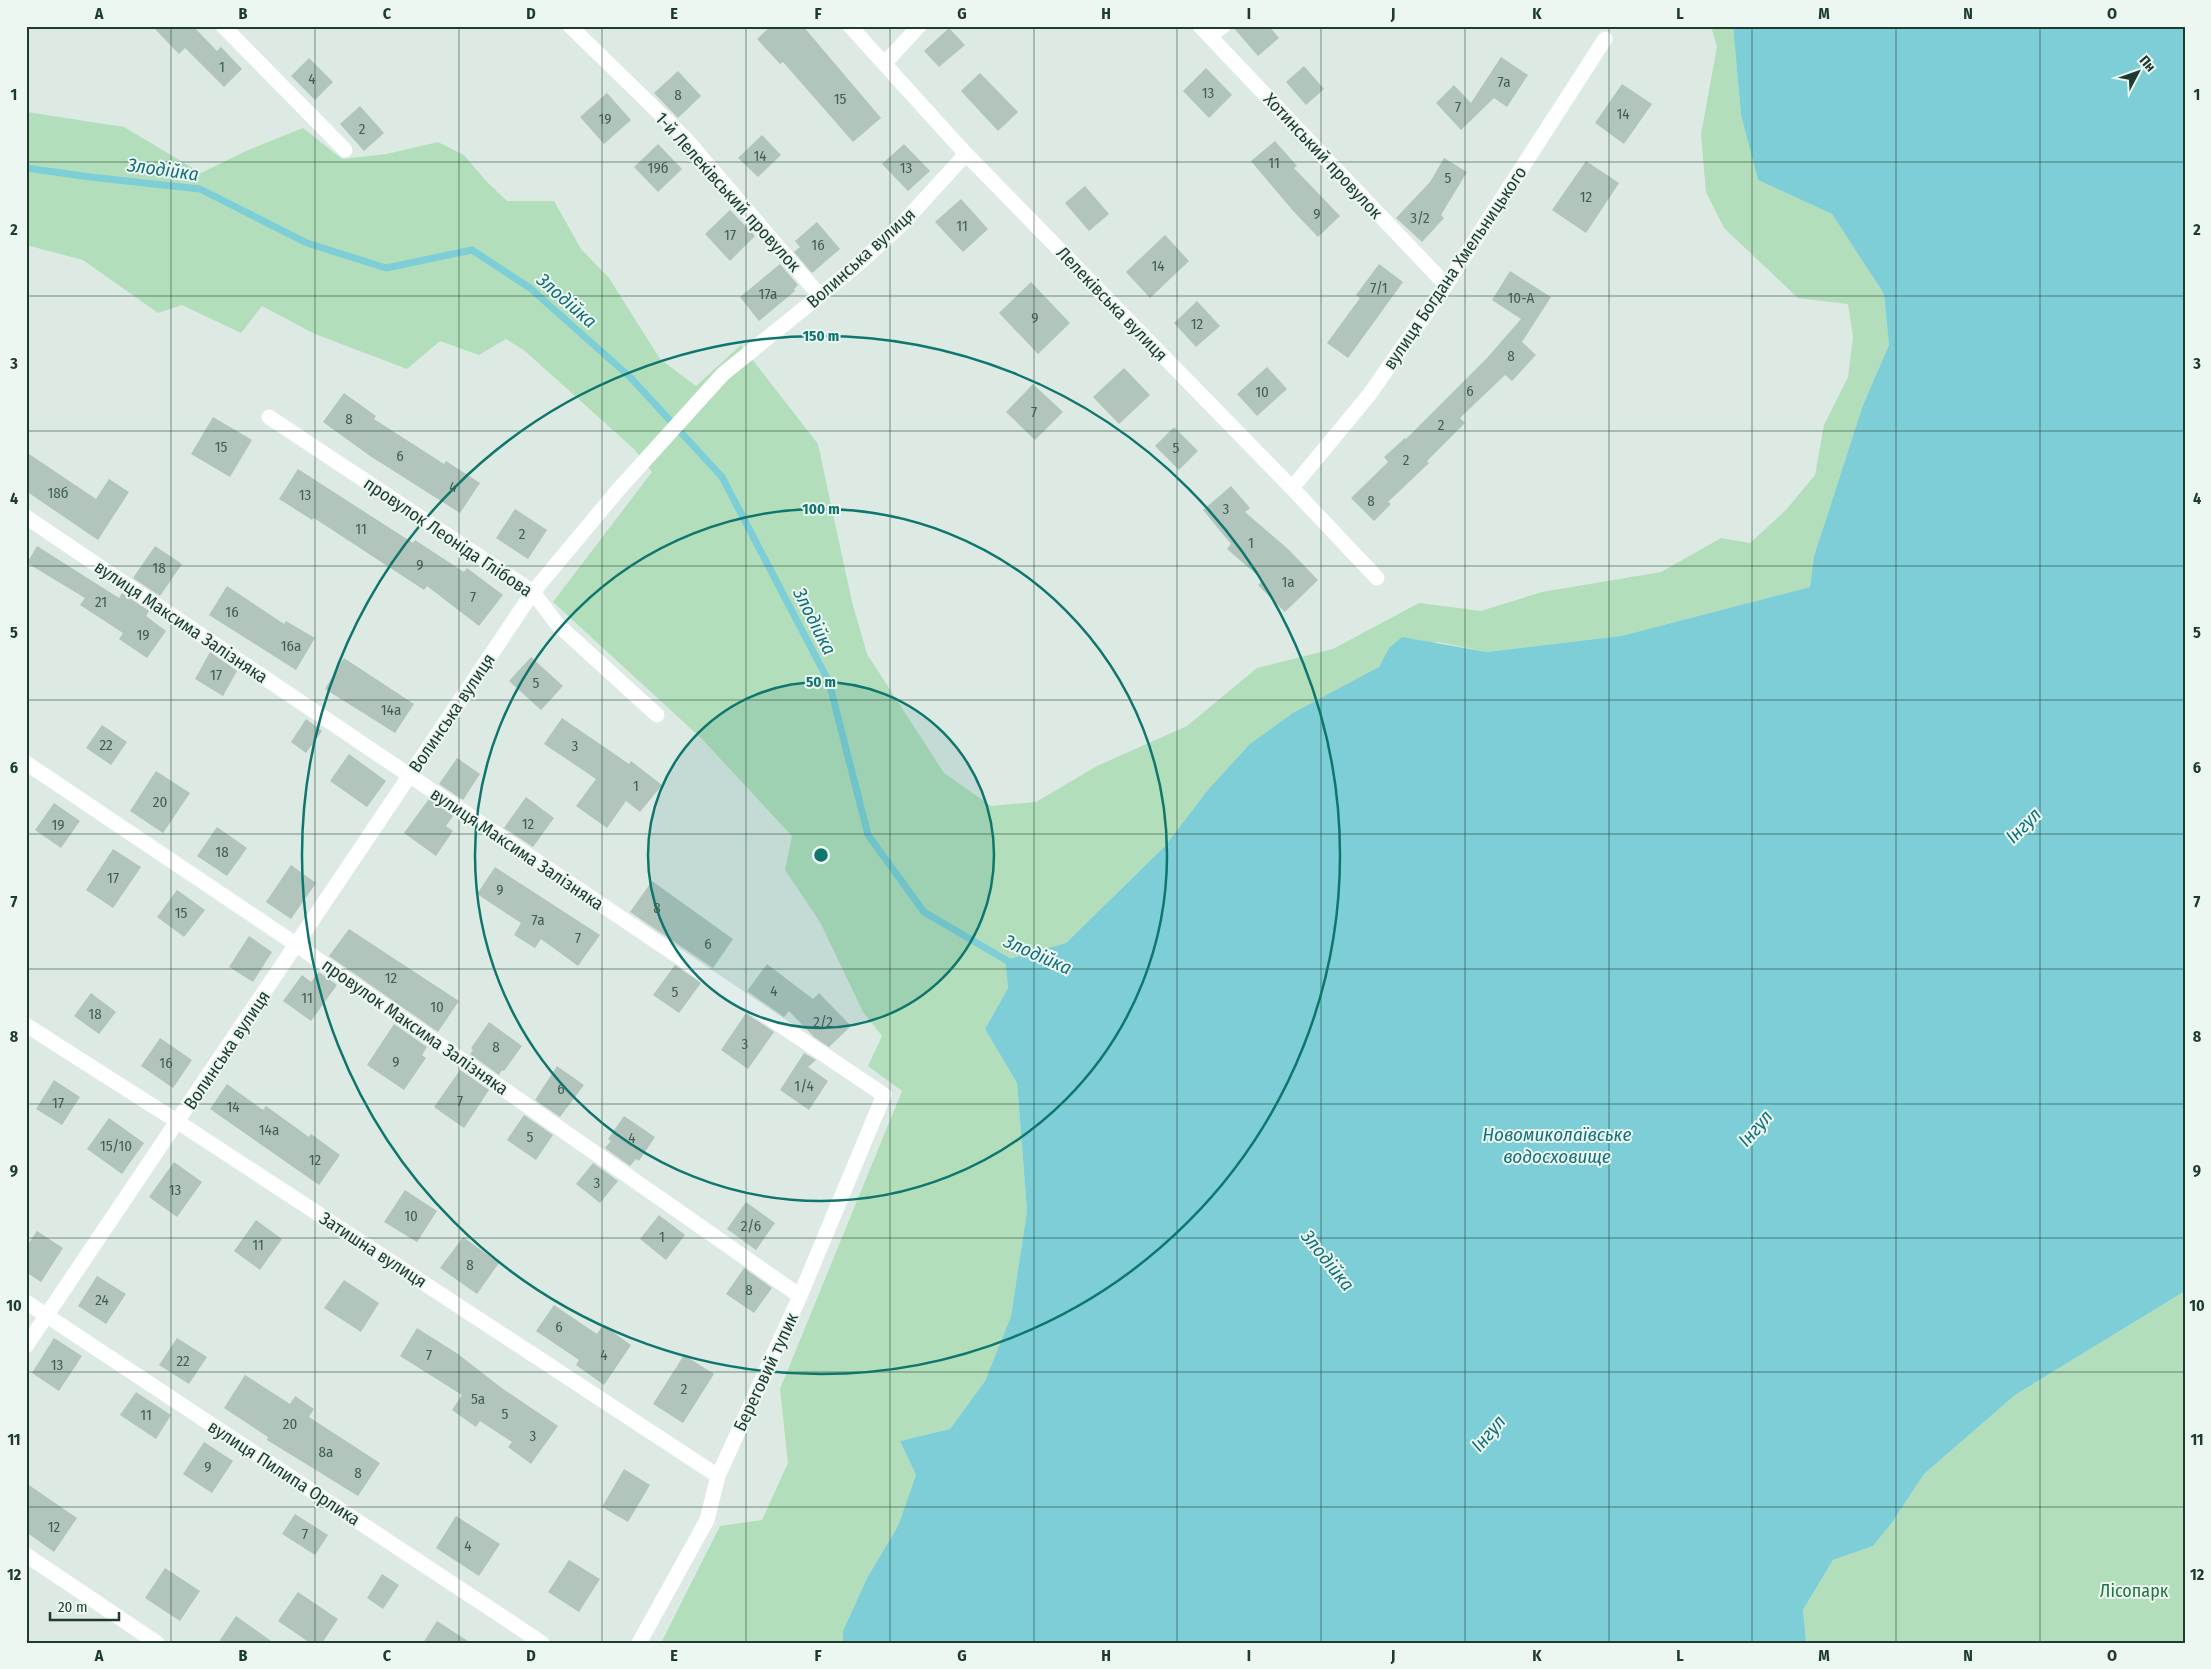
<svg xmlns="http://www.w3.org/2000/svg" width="2211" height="1669" font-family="'Fira Sans Condensed',sans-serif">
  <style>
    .green { fill: #b2debb }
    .water { fill: #7dced6 }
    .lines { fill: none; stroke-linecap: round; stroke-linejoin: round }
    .stream { stroke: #7dced6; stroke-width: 7 }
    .building { fill: #b1c5bc }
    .minor { stroke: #fff; stroke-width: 15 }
    .grid { fill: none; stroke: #1d3b31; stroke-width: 1; stroke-opacity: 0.55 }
    .ring { fill: none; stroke: #0f766e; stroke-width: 2.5 }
    .labels { text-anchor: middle; stroke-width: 4; stroke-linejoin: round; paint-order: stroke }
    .number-label { font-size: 15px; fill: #425e54 }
    .street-label { font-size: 18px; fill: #1d3b31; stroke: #ecf7f1 }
    .park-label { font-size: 18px; fill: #23753e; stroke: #ecf7f1 }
    .water-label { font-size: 19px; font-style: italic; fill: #12707b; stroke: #ecf7f1 }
    .centre { fill: #0f766e; stroke: #ecf7f1; stroke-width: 2.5 }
    .ring-label { font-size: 15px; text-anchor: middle; font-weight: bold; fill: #0f766e; stroke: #ecf7f1; stroke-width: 4; stroke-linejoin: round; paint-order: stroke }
    .neatline { fill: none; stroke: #1d3b31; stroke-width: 2 }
    .grid-label { font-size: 16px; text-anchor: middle; font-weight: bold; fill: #1d3b31 }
  </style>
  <rect width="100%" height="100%" fill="#dceae3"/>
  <g class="green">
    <polygon points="1711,26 1733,26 1741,115 1758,180 1832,214 1884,294 1889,345 1863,405 1814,556 1810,587 1621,636 1487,652 1438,642 1389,648 1379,667 1349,684 1207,791 1165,846 1066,943 1005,960 1008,988 985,1029 1017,1083 1027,1211 1011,1316 985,1381 950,1429 900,1441 916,1475 898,1526 867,1578 843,1631 843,1643 661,1643 720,1526 762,1520 788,1463 780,1389 902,1091 868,1066 882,1036 863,1012 820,922 785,870 792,836 702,739 553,602 652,472 634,449 525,351 506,339 479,355 440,341 407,369 315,334 262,306 241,333 182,305 158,313 83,260 26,245 27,112 124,127 201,173 246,151 303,128 342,159 387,154 438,142 464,155 486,181 507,201 554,201 581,249 609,278 660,359 696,386 741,345 818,444 852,602 867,654 944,773 991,806 1036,802 1097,766 1187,726 1257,668 1333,649 1419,603 1481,611 1542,592 1661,572 1721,538 1750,543 1785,511 1815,475 1824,425 1848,377 1853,337 1848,304 1798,298 1724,228 1706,192 1701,134 1717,47"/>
    <polygon points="2185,1291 2185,1643 1804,1643 1806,1640 1803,1610 1833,1560 1873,1546 1891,1524 1924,1474 2015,1395"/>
  </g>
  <polygon class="water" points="1733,26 2185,26 2185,1291 2015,1395 1924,1474 1891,1524 1873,1546 1833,1560 1803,1610 1806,1640 1804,1643 843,1643 843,1631 867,1578 898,1526 916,1475 900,1441 950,1429 985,1381 1011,1316 1027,1211 1017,1083 985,1029 1008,988 1005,960 1066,943 1165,846 1207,791 1250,744 1293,713 1379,667 1389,648 1402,637 1487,652 1621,636 1810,587 1814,556 1863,405 1889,345 1884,294 1832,214 1758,180 1741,115"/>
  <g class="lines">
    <polyline class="stream" points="26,168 90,177 200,189 307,243 386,268 472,250 530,288 630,377 722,477 829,682 868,835 924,912 1011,963"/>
  </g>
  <g class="building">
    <polygon points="152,26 193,26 217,51 221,47 242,69 224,87 185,48 179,54"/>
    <polygon points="771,26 803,26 881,118 853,142 783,62 780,64 757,39"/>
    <polygon points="1232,26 1269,26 1279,38 1258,56"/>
    <polygon points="949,28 965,45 939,67 924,51"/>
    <polygon points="1501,57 1528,75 1507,107 1494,98 1461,130 1436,103 1454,85 1471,103"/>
    <polygon points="309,58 333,82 315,100 291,76"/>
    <polygon points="1304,66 1324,89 1306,105 1286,82"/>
    <polygon points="1206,68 1232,95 1209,118 1183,91"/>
    <polygon points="678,71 701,96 678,118 654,93"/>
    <polygon points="980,73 1018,112 998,131 961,91"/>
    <polygon points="1622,84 1652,104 1624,144 1595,123"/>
    <polygon points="607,93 631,120 604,144 580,117"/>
    <polygon points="360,106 384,133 364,151 340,124"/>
    <polygon points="762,135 781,155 758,177 738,158"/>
    <polygon points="1275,141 1297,166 1294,168 1340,216 1318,237 1294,212 1251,161"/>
    <polygon points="658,144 682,169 658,192 634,167"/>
    <polygon points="904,144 930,171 908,191 882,164"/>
    <polygon points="1444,158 1467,172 1441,215 1444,218 1422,242 1396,218 1430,182"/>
    <polygon points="1586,161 1619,183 1586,233 1552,210"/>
    <polygon points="1085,186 1109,214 1089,231 1065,203"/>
    <polygon points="961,199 988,229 963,252 935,222"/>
    <polygon points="730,210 755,236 730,261 705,234"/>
    <polygon points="817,222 840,249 812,273 794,252 800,247 795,241"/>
    <polygon points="1165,235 1189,261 1150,298 1126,272"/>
    <polygon points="780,264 798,285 794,289 795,291 759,321 740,297"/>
    <polygon points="1379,264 1403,282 1348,358 1327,343 1360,298 1356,295"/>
    <polygon points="1510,271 1551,297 1522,342 1536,355 1512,381 1505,375 1460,418 1465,423 1427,461 1429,463 1388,502 1391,504 1374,521 1351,498 1388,462 1384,457 1405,438 1406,439 1487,358 1521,319 1492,300"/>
    <polygon points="1031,282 1070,323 1038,354 999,313"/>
    <polygon points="1197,301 1220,326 1196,347 1174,323"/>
    <polygon points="1267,367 1287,389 1257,416 1237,394"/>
    <polygon points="1124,368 1150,395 1119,424 1093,397"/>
    <polygon points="1033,384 1063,412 1035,440 1006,412"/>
    <polygon points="344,393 376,416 374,419 444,464 446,461 480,483 460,513 370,456 323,422"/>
    <polygon points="213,417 252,440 230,477 191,454"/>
    <polygon points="1174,427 1198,451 1179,470 1155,446"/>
    <polygon points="26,452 96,499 109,479 129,492 98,540 26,491"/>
    <polygon points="298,469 413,543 415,540 464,572 467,568 503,595 479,626 427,586 424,590 314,518 312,520 279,499"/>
    <polygon points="1231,486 1250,508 1245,512 1288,549 1318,580 1285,612 1258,585 1263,580 1227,549 1231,544 1203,510"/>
    <polygon points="515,509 547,530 528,559 496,538"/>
    <polygon points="37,546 119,598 122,593 149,611 146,616 166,631 147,658 119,639 123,633 80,605 85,598 27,563"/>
    <polygon points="155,546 182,564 160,596 133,578"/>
    <polygon points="227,586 284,624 286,621 315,638 296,670 209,615"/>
    <polygon points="210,652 237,671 223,696 195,679"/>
    <polygon points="531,657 563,686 541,710 509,681"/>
    <polygon points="344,658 414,704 395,733 325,689"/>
    <polygon points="562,718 629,764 631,761 662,785 640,812 626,801 607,828 576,806 596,779 544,744"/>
    <polygon points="306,719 322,731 306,753 291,742"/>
    <polygon points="102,725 127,742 111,765 86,748"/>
    <polygon points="349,754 386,781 367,807 330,781"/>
    <polygon points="457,758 480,774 463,800 439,784"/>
    <polygon points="156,771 190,793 163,833 130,811"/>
    <polygon points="526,797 554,818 533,847 504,828"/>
    <polygon points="429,799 453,816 446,826 453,831 436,856 404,833"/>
    <polygon points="54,803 80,821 61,848 35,830"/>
    <polygon points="217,827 247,848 227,876 197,856"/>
    <polygon points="113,849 141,867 113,908 86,890"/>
    <polygon points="291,865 316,883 291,919 266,902"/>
    <polygon points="495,867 600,935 578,966 541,939 535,948 514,935 521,923 477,894"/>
    <polygon points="652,881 733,939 713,968 630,912"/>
    <polygon points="177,890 205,910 184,937 157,917"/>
    <polygon points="349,929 459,1001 438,1032 329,956"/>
    <polygon points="249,936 272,952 253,982 229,967"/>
    <polygon points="767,964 813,999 819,993 851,1026 829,1047 814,1037 789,1011 784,1017 747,991"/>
    <polygon points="675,965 701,983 679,1013 653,995"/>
    <polygon points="319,972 337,985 311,1021 283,1001 302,975 311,982"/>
    <polygon points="91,993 116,1012 99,1034 74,1016"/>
    <polygon points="746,1013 774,1032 748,1069 721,1050"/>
    <polygon points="489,1022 522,1046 504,1071 502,1070 499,1075 470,1054 473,1050 471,1048"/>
    <polygon points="394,1024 427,1047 422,1055 426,1058 404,1090 367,1065"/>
    <polygon points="160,1038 192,1060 173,1088 141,1066"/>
    <polygon points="804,1053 816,1060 808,1067 828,1081 809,1110 780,1090"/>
    <polygon points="557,1066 584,1085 560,1117 535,1100"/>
    <polygon points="460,1070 489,1090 464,1128 434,1107"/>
    <polygon points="54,1080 80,1097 62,1125 36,1109"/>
    <polygon points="227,1084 263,1110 266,1106 309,1137 311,1134 340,1155 319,1185 210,1109"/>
    <polygon points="524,1115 553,1135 536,1160 507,1140"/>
    <polygon points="624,1116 655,1137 639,1161 636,1159 630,1166 605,1148 611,1141 608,1139"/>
    <polygon points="109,1118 144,1143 122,1174 87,1149"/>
    <polygon points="174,1162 202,1182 177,1217 149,1197"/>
    <polygon points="593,1163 618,1181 600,1203 576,1184"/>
    <polygon points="405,1190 437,1211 417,1242 384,1222"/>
    <polygon points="746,1202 775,1223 756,1250 727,1229"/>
    <polygon points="659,1215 685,1235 666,1260 640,1239"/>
    <polygon points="256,1220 282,1239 260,1270 234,1251"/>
    <polygon points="37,1231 63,1248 41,1282 26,1272 26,1247"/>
    <polygon points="463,1237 499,1263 477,1294 440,1268"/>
    <polygon points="744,1268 772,1288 754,1313 726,1294"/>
    <polygon points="97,1276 126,1294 106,1324 78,1306"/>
    <polygon points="344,1280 379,1303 361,1332 324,1308"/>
    <polygon points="554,1305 597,1334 603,1325 631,1345 604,1385 576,1365 579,1360 536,1331"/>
    <polygon points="417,1328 458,1354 503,1389 558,1426 531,1464 508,1447 512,1442 480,1421 476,1427 452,1410 462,1395 400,1356"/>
    <polygon points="54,1338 82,1356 59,1391 32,1373"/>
    <polygon points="177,1338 207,1357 189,1384 159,1365"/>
    <polygon points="684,1355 714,1374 683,1423 653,1404"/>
    <polygon points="245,1375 290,1404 295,1396 314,1409 309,1417 380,1463 358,1496 267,1440 268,1437 224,1408"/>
    <polygon points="136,1392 171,1415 156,1439 120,1415"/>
    <polygon points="204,1442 233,1461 212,1493 183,1474"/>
    <polygon points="624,1469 650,1485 628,1522 602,1507"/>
    <polygon points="26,1483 77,1518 54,1552 26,1532"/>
    <polygon points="295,1514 328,1535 315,1555 282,1534"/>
    <polygon points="456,1516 500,1544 479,1576 436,1548"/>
    <polygon points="569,1560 600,1579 579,1612 548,1592"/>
    <polygon points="165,1568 200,1591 180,1621 145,1598"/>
    <polygon points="382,1574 399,1585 383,1609 367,1598"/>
    <polygon points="298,1592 338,1619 322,1643 310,1643 278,1621"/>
    <polygon points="236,1616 274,1643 218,1643"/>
    <polygon points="437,1621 471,1643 423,1643"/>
  </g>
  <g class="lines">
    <g class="minor">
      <polyline points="223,26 345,150"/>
      <polyline points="570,26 686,139 820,296"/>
      <polyline points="850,26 966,154 1292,488 1377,578"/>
      <polyline points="1200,26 1446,285"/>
      <polyline points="1210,36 1223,26"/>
      <polyline points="885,63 919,26"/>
      <polyline points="269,417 533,592 557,624 657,715"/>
      <polyline points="1292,488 1369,395 1446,285 1605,39"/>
      <polyline points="26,517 884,1095 800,1296 718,1476 707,1520 639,1643"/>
      <polyline points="26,763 297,945 800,1296"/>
      <polyline points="26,1025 178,1122 718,1476"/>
      <polyline points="26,1302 542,1643"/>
      <polyline points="26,1346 533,592 618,490 723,374 855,267 901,225 966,154"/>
      <polyline points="26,1555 157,1643"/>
    </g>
  </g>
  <path class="grid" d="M171,26V1643M315,26V1643M459,26V1643M602,26V1643M746,26V1643M890,26V1643M1034,26V1643M1177,26V1643M1321,26V1643M1465,26V1643M1609,26V1643M1752,26V1643M1896,26V1643M2040,26V1643M26,162H2185M26,296H2185M26,431H2185M26,566H2185M26,700H2185M26,834H2185M26,969H2185M26,1104H2185M26,1238H2185M26,1372H2185M26,1507H2185"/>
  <circle cx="821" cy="855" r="173" fill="#0f766e" fill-opacity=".12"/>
  <g class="ring">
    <circle cx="821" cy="855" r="173"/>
    <circle cx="821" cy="855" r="346"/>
    <circle cx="821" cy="855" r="519"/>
  </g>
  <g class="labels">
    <g class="number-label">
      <text x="222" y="72">1</text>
      <text x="312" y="84">4</text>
      <text x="1504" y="87">7а</text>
      <text x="1208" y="98">13</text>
      <text x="678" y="100">8</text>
      <text x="840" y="104">15</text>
      <text x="1458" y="112">7</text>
      <text x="1623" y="119">14</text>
      <text x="605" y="124">19</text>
      <text x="362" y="134">2</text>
      <text x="760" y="161">14</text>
      <text x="1274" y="168">11</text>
      <text x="658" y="173">19б</text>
      <text x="906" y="173">13</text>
      <text x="1448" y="183">5</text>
      <text x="1586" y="202">12</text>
      <text x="1317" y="219">9</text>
      <text x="1420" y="223">3/2</text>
      <text x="962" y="231">11</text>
      <text x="730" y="240">17</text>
      <text x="818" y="250">16</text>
      <text x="1158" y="271">14</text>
      <text x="1379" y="293">7/1</text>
      <text x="768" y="299">17а</text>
      <text x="1521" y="303">10-А</text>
      <text x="1035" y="323">9</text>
      <text x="1197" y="329">12</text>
      <text x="1511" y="361">8</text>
      <text x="1470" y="396">6</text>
      <text x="1262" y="397">10</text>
      <text x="1034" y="417">7</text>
      <text x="349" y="424">8</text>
      <text x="1441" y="430">2</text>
      <text x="221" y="452">15</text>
      <text x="1176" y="453">5</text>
      <text x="400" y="461">6</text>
      <text x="1406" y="465">2</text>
      <text x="453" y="492">4</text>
      <text x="58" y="498">18б</text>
      <text x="305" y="500">13</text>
      <text x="1371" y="506">8</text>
      <text x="1226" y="514">3</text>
      <text x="361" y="534">11</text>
      <text x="522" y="539">2</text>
      <text x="1251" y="548">1</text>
      <text x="420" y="570">9</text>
      <text x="159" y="573">18</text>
      <text x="1288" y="587">1а</text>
      <text x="473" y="602">7</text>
      <text x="101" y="607">21</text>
      <text x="232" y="617">16</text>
      <text x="143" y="640">19</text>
      <text x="291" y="651">16а</text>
      <text x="216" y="680">17</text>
      <text x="536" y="688">5</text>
      <text x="391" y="715">14а</text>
      <text x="106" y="750">22</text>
      <text x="575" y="751">3</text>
      <text x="636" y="791">1</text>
      <text x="160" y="807">20</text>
      <text x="528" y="829">12</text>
      <text x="58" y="830">19</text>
      <text x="222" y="857">18</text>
      <text x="113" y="883">17</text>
      <text x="500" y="895">9</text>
      <text x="657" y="913">8</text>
      <text x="181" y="918">15</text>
      <text x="538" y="925">7а</text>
      <text x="578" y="943">7</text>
      <text x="708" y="949">6</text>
      <text x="391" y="983">12</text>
      <text x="774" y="996">4</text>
      <text x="675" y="997">5</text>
      <text x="307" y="1003">11</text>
      <text x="437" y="1012">10</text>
      <text x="95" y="1019">18</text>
      <text x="823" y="1027">2/2</text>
      <text x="745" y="1049">3</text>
      <text x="496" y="1052">8</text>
      <text x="396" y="1067">9</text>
      <text x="166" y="1068">16</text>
      <text x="804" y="1091">1/4</text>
      <text x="561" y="1094">6</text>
      <text x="460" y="1106">7</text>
      <text x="58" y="1108">17</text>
      <text x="233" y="1112">14</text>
      <text x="269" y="1135">14а</text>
      <text x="530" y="1142">5</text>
      <text x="632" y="1143">4</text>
      <text x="116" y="1151">15/10</text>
      <text x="315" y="1165">12</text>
      <text x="597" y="1188">3</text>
      <text x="175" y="1195">13</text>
      <text x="411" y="1221">10</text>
      <text x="751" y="1231">2/6</text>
      <text x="662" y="1242">1</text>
      <text x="258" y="1250">11</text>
      <text x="470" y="1270">8</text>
      <text x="749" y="1295">8</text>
      <text x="102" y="1305">24</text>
      <text x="559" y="1332">6</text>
      <text x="429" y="1360">7</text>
      <text x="604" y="1360">4</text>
      <text x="183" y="1366">22</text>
      <text x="57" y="1370">13</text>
      <text x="684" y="1394">2</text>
      <text x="478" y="1404">5а</text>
      <text x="505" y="1419">5</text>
      <text x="146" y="1420">11</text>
      <text x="290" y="1429">20</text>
      <text x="533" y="1441">3</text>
      <text x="326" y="1457">8а</text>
      <text x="208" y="1472">9</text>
      <text x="358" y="1478">8</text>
      <text x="54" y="1532">12</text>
      <text x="305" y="1539">7</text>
      <text x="468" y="1551">4</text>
    </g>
    <g class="street-label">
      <text transform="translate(1323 156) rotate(47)" y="6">Хотинський провулок</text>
      <text transform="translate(728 192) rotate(48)" y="6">1-й Лелеківський провулок</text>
      <text transform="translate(861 258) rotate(-42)" y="6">Волинська вулиця</text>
      <text transform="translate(1455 268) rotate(-56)" y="6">вулиця Богдана Хмельницького</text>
      <text transform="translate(1112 304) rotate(46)" y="6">Лелеківська вулиця</text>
      <text transform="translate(448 537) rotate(34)" y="6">провулок Леоніда Глібова</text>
      <text transform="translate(181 622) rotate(34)" y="6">вулиця Максима Залізняка</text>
      <text transform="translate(452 713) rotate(-56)" y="6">Волинська вулиця</text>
      <text transform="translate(517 849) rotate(34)" y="6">вулиця Максима Залізняка</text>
      <text transform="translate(415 1027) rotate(35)" y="6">провулок Максима Залізняка</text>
      <text transform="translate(227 1050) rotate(-56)" y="6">Волинська вулиця</text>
      <text transform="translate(373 1250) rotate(33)" y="6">Затишна вулиця</text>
      <text transform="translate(766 1372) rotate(-65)" y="6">Береговий тупик</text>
      <text transform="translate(284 1473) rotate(33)" y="6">вулиця Пилипа Орлика</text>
    </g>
    <g class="park-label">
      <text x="2134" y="1597">Лісопарк</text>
    </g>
    <g class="water-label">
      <text transform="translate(163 169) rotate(8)" y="7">Злодійка</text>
      <text transform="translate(567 300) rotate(41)" y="7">Злодійка</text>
      <text transform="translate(815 621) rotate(63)" y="7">Злодійка</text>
      <text transform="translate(2023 825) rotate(-45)" y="7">Інгул</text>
      <text transform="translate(1038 954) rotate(24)" y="7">Злодійка</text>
      <text transform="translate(1755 1128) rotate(-49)" y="7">Інгул</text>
      <text x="1557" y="1141">Новомиколаївське<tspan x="1557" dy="22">водосховище</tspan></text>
      <text transform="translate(1328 1260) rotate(51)" y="7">Злодійка</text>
      <text transform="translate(1488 1433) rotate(-49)" y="7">Інгул</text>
    </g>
  </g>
  <circle cx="821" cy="855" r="8" class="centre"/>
  <g class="ring-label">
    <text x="821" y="341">150 m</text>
    <text x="821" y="514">100 m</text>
    <text x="821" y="687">50 m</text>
  </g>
  <rect width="2211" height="1669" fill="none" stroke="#ecf7f1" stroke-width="55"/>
  <g transform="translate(2138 72) rotate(49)" stroke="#ecf7f1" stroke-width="4" paint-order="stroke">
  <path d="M0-4L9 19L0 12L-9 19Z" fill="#1d3b31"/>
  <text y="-8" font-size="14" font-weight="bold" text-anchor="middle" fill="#1d3b31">Пн</text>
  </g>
  <path d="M50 1612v8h69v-8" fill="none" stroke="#1d3b31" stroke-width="2.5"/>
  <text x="58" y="1612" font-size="15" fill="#1d3b31" stroke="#ecf7f1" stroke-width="4" paint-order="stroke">20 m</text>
  <rect x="28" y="28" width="2156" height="1614" class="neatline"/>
  <g class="grid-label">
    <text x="99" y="19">A</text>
    <text x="243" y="19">B</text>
    <text x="387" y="19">C</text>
    <text x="531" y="19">D</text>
    <text x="674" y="19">E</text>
    <text x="818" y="19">F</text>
    <text x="962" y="19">G</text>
    <text x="1106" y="19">H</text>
    <text x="1249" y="19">I</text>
    <text x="1393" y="19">J</text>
    <text x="1537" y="19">K</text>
    <text x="1680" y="19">L</text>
    <text x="1824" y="19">M</text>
    <text x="1968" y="19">N</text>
    <text x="2112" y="19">O</text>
    <text x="14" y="100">1</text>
    <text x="2197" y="100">1</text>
    <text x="14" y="235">2</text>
    <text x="2197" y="235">2</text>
    <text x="14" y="369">3</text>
    <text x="2197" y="369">3</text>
    <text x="14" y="504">4</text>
    <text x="2197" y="504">4</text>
    <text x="14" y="638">5</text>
    <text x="2197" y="638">5</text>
    <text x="14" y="773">6</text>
    <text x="2197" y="773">6</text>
    <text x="14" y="907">7</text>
    <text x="2197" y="907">7</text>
    <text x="14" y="1042">8</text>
    <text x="2197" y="1042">8</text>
    <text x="14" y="1176">9</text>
    <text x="2197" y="1176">9</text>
    <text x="14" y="1311">10</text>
    <text x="2197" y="1311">10</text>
    <text x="14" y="1445">11</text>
    <text x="2197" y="1445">11</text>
    <text x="14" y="1580">12</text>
    <text x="2197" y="1580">12</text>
    <text x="99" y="1661">A</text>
    <text x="243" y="1661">B</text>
    <text x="387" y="1661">C</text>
    <text x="531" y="1661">D</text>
    <text x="674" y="1661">E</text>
    <text x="818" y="1661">F</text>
    <text x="962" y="1661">G</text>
    <text x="1106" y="1661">H</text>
    <text x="1249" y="1661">I</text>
    <text x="1393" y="1661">J</text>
    <text x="1537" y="1661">K</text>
    <text x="1680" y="1661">L</text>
    <text x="1824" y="1661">M</text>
    <text x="1968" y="1661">N</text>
    <text x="2112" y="1661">O</text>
  </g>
</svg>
